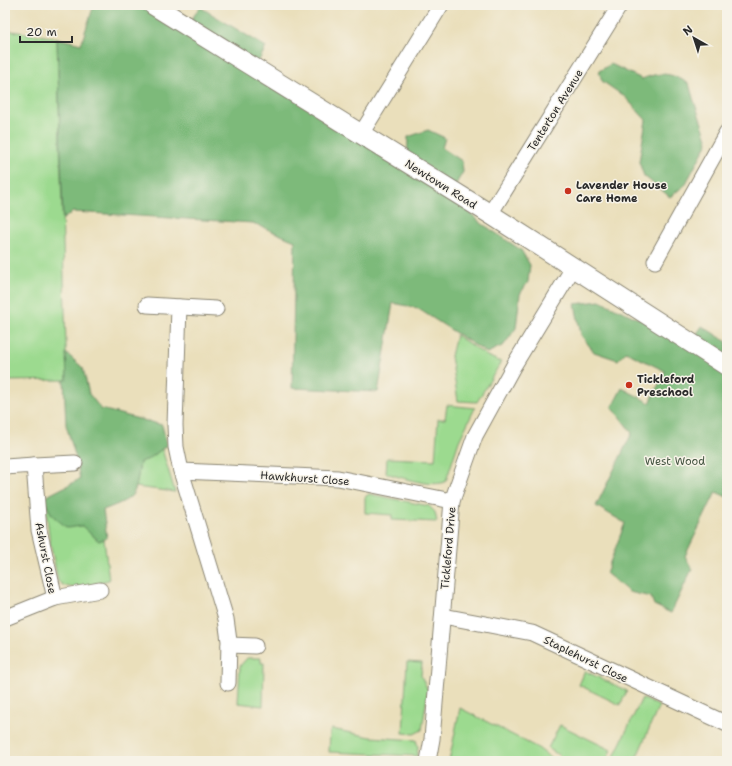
<svg xmlns="http://www.w3.org/2000/svg" width="732" height="766" font-family="'Shantell Sans',sans-serif">
  <style>
    .green { fill: #9cda8f; stroke: #64825d }
    .forest { fill: #7dba7a; stroke: #547252 }
    .lines { fill: none; stroke-linecap: round; stroke-linejoin: round }
    .minor-casing { stroke: #8a8573; stroke-width: 17 }
    .tertiary-casing { stroke: #8a8573; stroke-width: 21 }
    .minor { stroke: #fff; stroke-width: 15 }
    .tertiary { stroke: #fff; stroke-width: 19 }
    .poi-dot { fill: #c8321e; stroke: #f7f3e8; stroke-width: 1.5 }
    .labels { text-anchor: middle; stroke-width: 3; stroke-linejoin: round; paint-order: stroke }
    .street-label { font-size: 11px; fill: #2b2b2b; stroke: #f7f3e8 }
    .poi-label { font-size: 11px; font-weight: bold; fill: #2b2b2b; stroke: #f7f3e8; text-anchor: start }
    .park-label { font-size: 11px; fill: #475744; stroke: #f7f3e8 }
  </style>
  <rect width="100%" height="100%" fill="#f7f3e8"/>
  <filter id="ink" filterUnits="userSpaceOnUse"><feTurbulence type="fractalNoise" baseFrequency=".025" numOctaves="2"/><feDisplacementMap in="SourceGraphic" scale="8" xChannelSelector="R" yChannelSelector="G"/><feConvolveMatrix kernelMatrix="1 2 1 2 8 2 1 2 1" color-interpolation-filters="sRGB"/></filter>
  <filter id="wash" filterUnits="userSpaceOnUse"><feTurbulence type="fractalNoise" baseFrequency=".012" numOctaves="4" result="noise"/><feDisplacementMap in="SourceGraphic" scale="16" xChannelSelector="R" yChannelSelector="G"/><feGaussianBlur stdDeviation="0.9" result="paint"/><feColorMatrix in="noise" values="0 0 0 0 0 0 0 0 0 0 0 0 0 0 0 0 0 1.4 0 .05"/><feComposite in="paint" operator="in"/></filter>
  <g filter="url(#wash)">
    <rect width="100%" height="100%" fill="#eadfbb"/>
    <g class="green">
      <polygon points="5,30 57,38 67,380 5,381"/>
      <polygon points="456,335 487,356 501,362 477,402 458,401 451,356"/>
      <path d="M447,405L475,408L459,441L446,481C435,489 399,477 386,473L387,458L435,460L438,419H445Z"/>
      <polygon points="162,449 175,492 136,487 140,462 149,459"/>
      <polygon points="369,494 429,506 435,512 437,522 392,520 392,515 365,513 365,497"/>
      <path d="M45,501L52,515L82,526L99,541L104,539L109,580C94,583 69,594 58,581L50,542Z"/>
      <polygon points="247,658 261,658 261,663 264,663 263,706 238,703 240,666"/>
      <polygon points="407,662 422,663 421,676 428,690 422,730 414,734 403,733"/>
      <polygon points="585,671 627,691 620,705 579,685"/>
      <polygon points="642,698 659,706 635,761 612,761"/>
      <polygon points="460,708 538,748 555,761 449,761"/>
      <polygon points="560,725 611,750 606,761 567,761 548,748"/>
      <polygon points="332,729 371,737 416,740 418,747 417,756 329,752 330,731"/>
    </g>
    <g class="forest">
      <polygon points="94,5 153,5 187,26 200,7 266,47 255,68 407,168 408,137 428,130 445,138 442,148 462,161 463,172 450,194 481,223 521,250 530,265 528,282 520,294 516,328 504,345 487,353 417,308 393,303 378,392 292,388 295,241 253,223 73,212 63,219 57,38 81,44"/>
      <path d="M611,64L642,79C661,71 672,73 689,84C694,104 702,122 708,142L685,185L670,197L644,176L639,162L646,120L625,97L602,81L599,71Z"/>
      <polygon points="600,301 691,343 702,326 727,342 727,497 716,492 685,556 692,569 671,613 654,605 651,597 629,592 606,573 625,523 596,506 632,433 612,407 622,388 650,403 665,371 626,352 618,360 594,352 581,335 575,304"/>
      <path d="M66,353L83,368L89,394L101,409L162,425L167,445L149,459L140,462C135,498 137,497 103,510L107,538L99,541L82,526L67,528L52,515L43,498L80,479L75,455L66,425L64,380H67Z"/>
    </g>
  </g>
  <g filter="url(#ink)">
    <g class="lines">
      <defs>
        <g id="minor">
          <polyline points="361,134 441,5"/>
          <polyline points="490,214 620,5"/>
          <polyline points="655,261 727,132"/>
          <polyline points="147,305 216,309"/>
          <polyline points="179,307 175,425 176,447 181,471 226,619 229,641 228,683"/>
          <polyline points="34,465 75,463"/>
          <polyline points="5,467 34,465 39,530 55,598 5,618"/>
          <polyline points="181,471 338,478 452,501"/>
          <polyline points="55,598 100,590"/>
          <polyline points="443,616 532,633 727,724"/>
          <polyline points="229,645 255,646"/>
          <polyline points="428,761 432,739 452,501 475,436 514,365 573,268"/>
        </g>
        <polyline id="tertiary" points="153,5 490,214 727,366"/>
      </defs>
      <use href="#minor" class="minor-casing"/>
      <use href="#tertiary" class="tertiary-casing"/>
      <use href="#minor" class="minor"/>
      <use href="#tertiary" class="tertiary"/>
    </g>
  </g>
  <g class="poi-dot">
    <circle cx="568" cy="191" r="4"/>
    <circle cx="629" cy="385" r="4"/>
  </g>
  <g class="labels">
    <g class="street-label">
      <text transform="translate(555 110) rotate(-58)" y="4">Tenterton Avenue</text>
      <text transform="translate(441 184) rotate(32)" y="4">Newtown Road</text>
      <text transform="translate(305 478) rotate(4)" y="4">Hawkhurst Close</text>
      <text transform="translate(448 548) rotate(-85)" y="4">Tickleford Drive</text>
      <text transform="translate(46 558) rotate(79)" y="4">Ashurst Close</text>
      <text transform="translate(586 659) rotate(26)" y="4">Staplehurst Close</text>
    </g>
    <g class="poi-label">
      <text x="576" y="189">Lavender House<tspan x="576" dy="13">Care Home</tspan></text>
      <text x="637" y="383">Tickleford<tspan x="637" dy="13">Preschool</tspan></text>
    </g>
    <g class="park-label">
      <text x="675" y="465">West Wood</text>
    </g>
  </g>
  <rect width="732" height="766" fill="none" stroke="#f7f3e8" stroke-width="20"/>
  <g transform="translate(694 38) rotate(321)" stroke="#f7f3e8" stroke-width="3" paint-order="stroke">
  <path d="M0-3L7 15L0 10L-7 15Z" fill="#2b2b2b"/>
  <text y="-6" font-size="11" font-weight="bold" text-anchor="middle" fill="#2b2b2b">N</text>
  </g>
  <path d="M20 36v6h52v-6" fill="none" stroke="#2b2b2b" stroke-width="2"/>
  <text x="26" y="36" font-size="12" fill="#2b2b2b" stroke="#f7f3e8" stroke-width="3" paint-order="stroke">20 m</text>
</svg>
